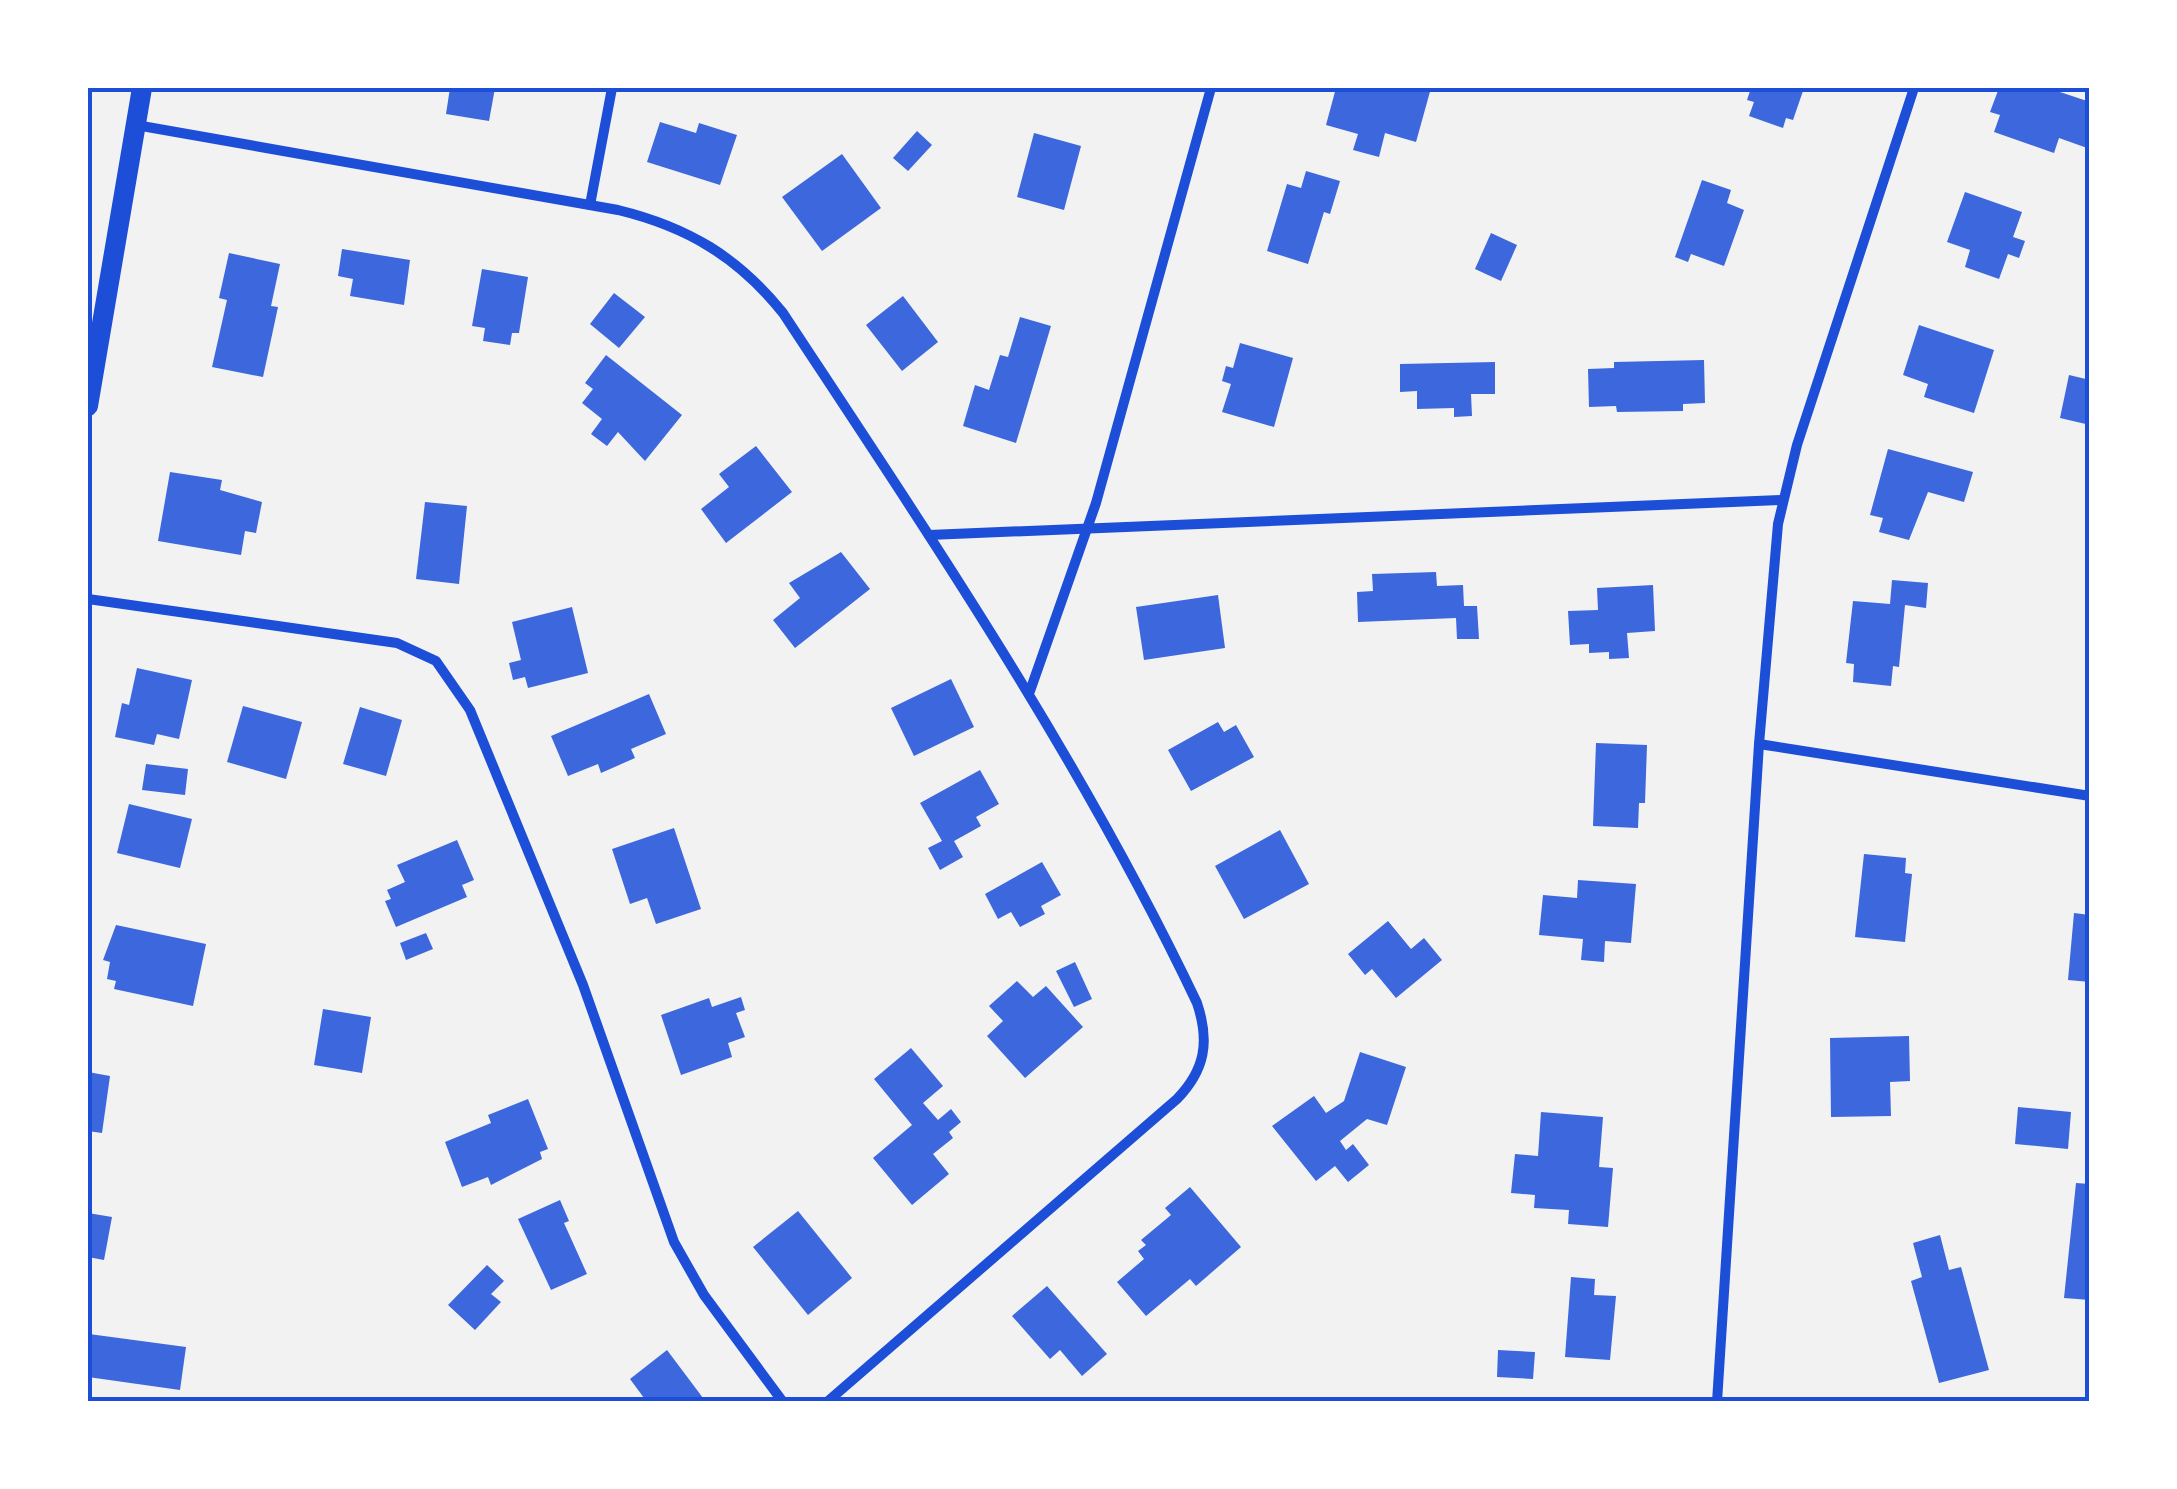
<svg xmlns="http://www.w3.org/2000/svg" width="2177" height="1489" font-family="'Source Sans 3',sans-serif">
  <style>
    .building { fill: #3d67dc }
    .lines { fill: none; stroke-linecap: round; stroke-linejoin: round }
    .minor { stroke: #1d4ed8; stroke-width: 10 }
    .secondary { stroke: #1d4ed8; stroke-width: 20 }
    .neatline { fill: none; stroke: #1d4ed8; stroke-width: 4 }
  </style>
  <rect width="100%" height="100%" fill="#f2f2f2"/>
  <g class="building">
    <polygon points="450,88 495,88 489,121 446,114"/>
    <polygon points="1336,88 1431,88 1416,142 1385,133 1379,157 1353,150 1358,134 1326,125"/>
    <polygon points="1751,88 1804,88 1793,120 1786,118 1783,128 1749,116 1754,102 1747,100"/>
    <polygon points="1999,88 2048,88 2090,102 2090,149 2059,138 2054,153 1994,132 2000,115 1990,112"/>
    <polygon points="660,122 696,133 699,123 737,135 720,185 647,162"/>
    <polygon points="917,131 932,145 908,171 893,158"/>
    <polygon points="1034,133 1081,146 1064,210 1017,197"/>
    <polygon points="842,154 881,208 822,251 782,197"/>
    <polygon points="1306,171 1340,181 1330,214 1324,212 1308,264 1267,251 1287,184 1301,188"/>
    <polygon points="1702,180 1731,190 1727,203 1744,210 1724,266 1691,254 1688,262 1675,257"/>
    <polygon points="1965,192 2022,212 2013,237 2025,241 2019,258 2008,254 1999,279 1965,267 1970,250 1947,242"/>
    <polygon points="1491,233 1517,245 1501,281 1475,269"/>
    <polygon points="342,249 410,260 404,305 350,296 353,279 338,276"/>
    <polygon points="229,253 280,264 271,306 278,307 263,377 212,367 227,300 219,298"/>
    <polygon points="482,269 528,277 519,333 512,333 510,345 483,341 485,328 472,326"/>
    <polygon points="614,293 645,317 619,348 590,324"/>
    <polygon points="903,296 938,342 902,371 866,325"/>
    <polygon points="1020,317 1051,326 1016,443 963,426 975,385 989,390 1000,355 1008,357"/>
    <polygon points="1919,325 1994,350 1974,413 1924,397 1928,384 1903,375"/>
    <polygon points="1240,343 1293,358 1274,427 1222,412 1231,384 1222,381 1226,366 1233,368"/>
    <polygon points="606,355 682,415 645,461 618,432 607,446 591,434 602,419 582,403 593,389 585,383"/>
    <polygon points="1704,360 1705,403 1683,404 1683,411 1617,412 1616,406 1589,407 1588,369 1614,368 1614,362"/>
    <polygon points="1495,362 1495,394 1471,394 1472,416 1454,417 1454,408 1417,409 1417,391 1400,392 1400,364"/>
    <polygon points="2069,375 2090,380 2090,425 2060,418"/>
    <polygon points="756,446 792,492 726,543 701,509 729,487 719,474"/>
    <polygon points="1888,449 1973,472 1964,502 1928,492 1909,540 1879,532 1883,518 1870,515"/>
    <polygon points="170,472 222,480 220,490 262,502 256,533 245,531 241,555 158,541"/>
    <polygon points="425,502 467,506 459,584 416,579"/>
    <polygon points="841,552 870,589 795,648 773,620 800,598 789,583"/>
    <polygon points="1436,572 1437,586 1463,585 1464,606 1477,606 1479,639 1457,639 1456,618 1358,622 1357,592 1373,591 1372,574"/>
    <polygon points="1892,580 1928,583 1926,608 1905,605 1899,667 1893,666 1891,686 1853,682 1854,664 1846,663 1853,601 1890,604"/>
    <polygon points="1653,585 1655,631 1627,633 1629,658 1609,659 1609,652 1589,653 1589,644 1570,645 1568,611 1598,610 1597,588"/>
    <polygon points="1218,595 1225,648 1144,660 1136,607"/>
    <polygon points="572,607 588,673 528,688 525,677 513,680 509,663 521,660 512,622"/>
    <polygon points="137,668 192,680 179,739 157,734 154,745 115,737 122,703 129,705"/>
    <polygon points="951,679 974,727 914,756 891,708"/>
    <polygon points="649,694 666,734 631,749 635,758 601,773 598,764 568,776 551,736"/>
    <polygon points="243,706 302,722 286,779 227,762"/>
    <polygon points="360,707 402,720 386,776 343,764"/>
    <polygon points="1218,722 1224,732 1236,725 1254,757 1191,791 1168,750"/>
    <polygon points="1596,743 1647,745 1645,803 1639,803 1638,828 1593,826"/>
    <polygon points="146,764 188,769 185,795 142,790"/>
    <polygon points="980,770 999,804 976,817 981,826 954,841 963,857 940,870 928,848 942,841 920,803"/>
    <polygon points="129,804 192,819 180,868 117,853"/>
    <polygon points="674,828 701,909 656,924 647,898 630,904 612,849"/>
    <polygon points="1280,830 1309,884 1244,919 1215,866"/>
    <polygon points="457,840 474,880 462,885 467,897 396,927 385,901 391,899 387,890 405,882 397,865"/>
    <polygon points="1864,854 1906,858 1905,873 1912,874 1905,942 1855,937"/>
    <polygon points="1042,862 1061,895 1041,906 1045,914 1020,927 1011,912 998,919 985,894"/>
    <polygon points="1578,880 1636,884 1631,943 1605,941 1604,962 1581,960 1583,939 1539,935 1543,895 1577,898"/>
    <polygon points="2074,913 2090,915 2090,982 2068,980"/>
    <polygon points="1388,921 1411,949 1424,938 1442,960 1396,998 1372,969 1365,975 1348,954"/>
    <polygon points="116,925 206,944 193,1006 114,989 116,981 107,979 110,962 103,960"/>
    <polygon points="426,933 433,949 406,960 400,943"/>
    <polygon points="1075,962 1092,999 1074,1007 1056,971"/>
    <polygon points="1017,981 1033,997 1046,986 1083,1027 1025,1078 987,1036 1003,1021 989,1006"/>
    <polygon points="741,997 745,1010 736,1013 745,1037 728,1043 732,1057 681,1075 661,1015 709,998 712,1007"/>
    <polygon points="323,1009 371,1017 362,1073 314,1065"/>
    <polygon points="1909,1036 1910,1081 1890,1082 1891,1116 1831,1117 1830,1038"/>
    <polygon points="911,1048 943,1086 923,1103 938,1120 951,1109 961,1122 949,1132 953,1138 933,1154 949,1174 912,1205 873,1158 912,1125 874,1079"/>
    <polygon points="1360,1052 1406,1067 1387,1125 1367,1119 1340,1141 1346,1150 1353,1144 1369,1165 1348,1182 1335,1166 1316,1181 1272,1126 1314,1096 1326,1113 1344,1101"/>
    <polygon points="88,1072 110,1076 102,1133 88,1131"/>
    <polygon points="528,1099 548,1149 540,1152 542,1159 491,1185 488,1177 462,1187 445,1142 491,1123 488,1115"/>
    <polygon points="2018,1107 2071,1112 2068,1149 2015,1144"/>
    <polygon points="1541,1112 1603,1117 1599,1167 1613,1168 1608,1227 1568,1224 1569,1210 1534,1208 1535,1195 1511,1193 1515,1154 1538,1156"/>
    <polygon points="2076,1183 2090,1184 2090,1300 2064,1298"/>
    <polygon points="1190,1187 1241,1247 1196,1286 1190,1279 1146,1316 1117,1282 1144,1259 1138,1251 1146,1245 1141,1240 1171,1215 1165,1208"/>
    <polygon points="560,1200 569,1221 564,1223 587,1274 551,1290 518,1219"/>
    <polygon points="798,1211 852,1278 808,1315 753,1247"/>
    <polygon points="88,1213 112,1217 104,1260 88,1257"/>
    <polygon points="1940,1235 1949,1270 1961,1267 1989,1370 1939,1383 1911,1281 1922,1277 1913,1243"/>
    <polygon points="487,1265 504,1281 491,1294 501,1302 475,1330 448,1305"/>
    <polygon points="1571,1277 1595,1279 1594,1295 1616,1296 1610,1360 1565,1357"/>
    <polygon points="1047,1286 1107,1354 1082,1376 1060,1350 1050,1359 1012,1316"/>
    <polygon points="89,1334 186,1347 180,1390 88,1377"/>
    <polygon points="667,1350 706,1402 647,1402 630,1379"/>
    <polygon points="1498,1350 1535,1352 1533,1379 1497,1377"/>
  </g>
  <g class="lines">
    <g class="minor">
      <path d="M136,125L618,210C688,227 738,257 783,313C931,538 1081,759 1197,1003C1210,1042 1205,1070 1177,1099L827,1402"/>
      <polyline points="590,205 612,88"/>
      <polyline points="929,535 1782,500"/>
      <polyline points="88,599 397,643 436,661 470,710 583,985 674,1242 704,1295 783,1402"/>
      <polyline points="1030,691 1096,503 1211,88"/>
      <polyline points="1759,744 2090,796"/>
      <polyline points="1717,1402 1759,744 1778,524 1797,445 1914,88"/>
    </g>
    <polyline class="secondary" points="88,406 142,88"/>
  </g>
  <rect width="2177" height="1489" fill="none" stroke="#ffffff" stroke-width="180"/>
  <rect x="90" y="90" width="1997" height="1309" class="neatline"/>
</svg>
